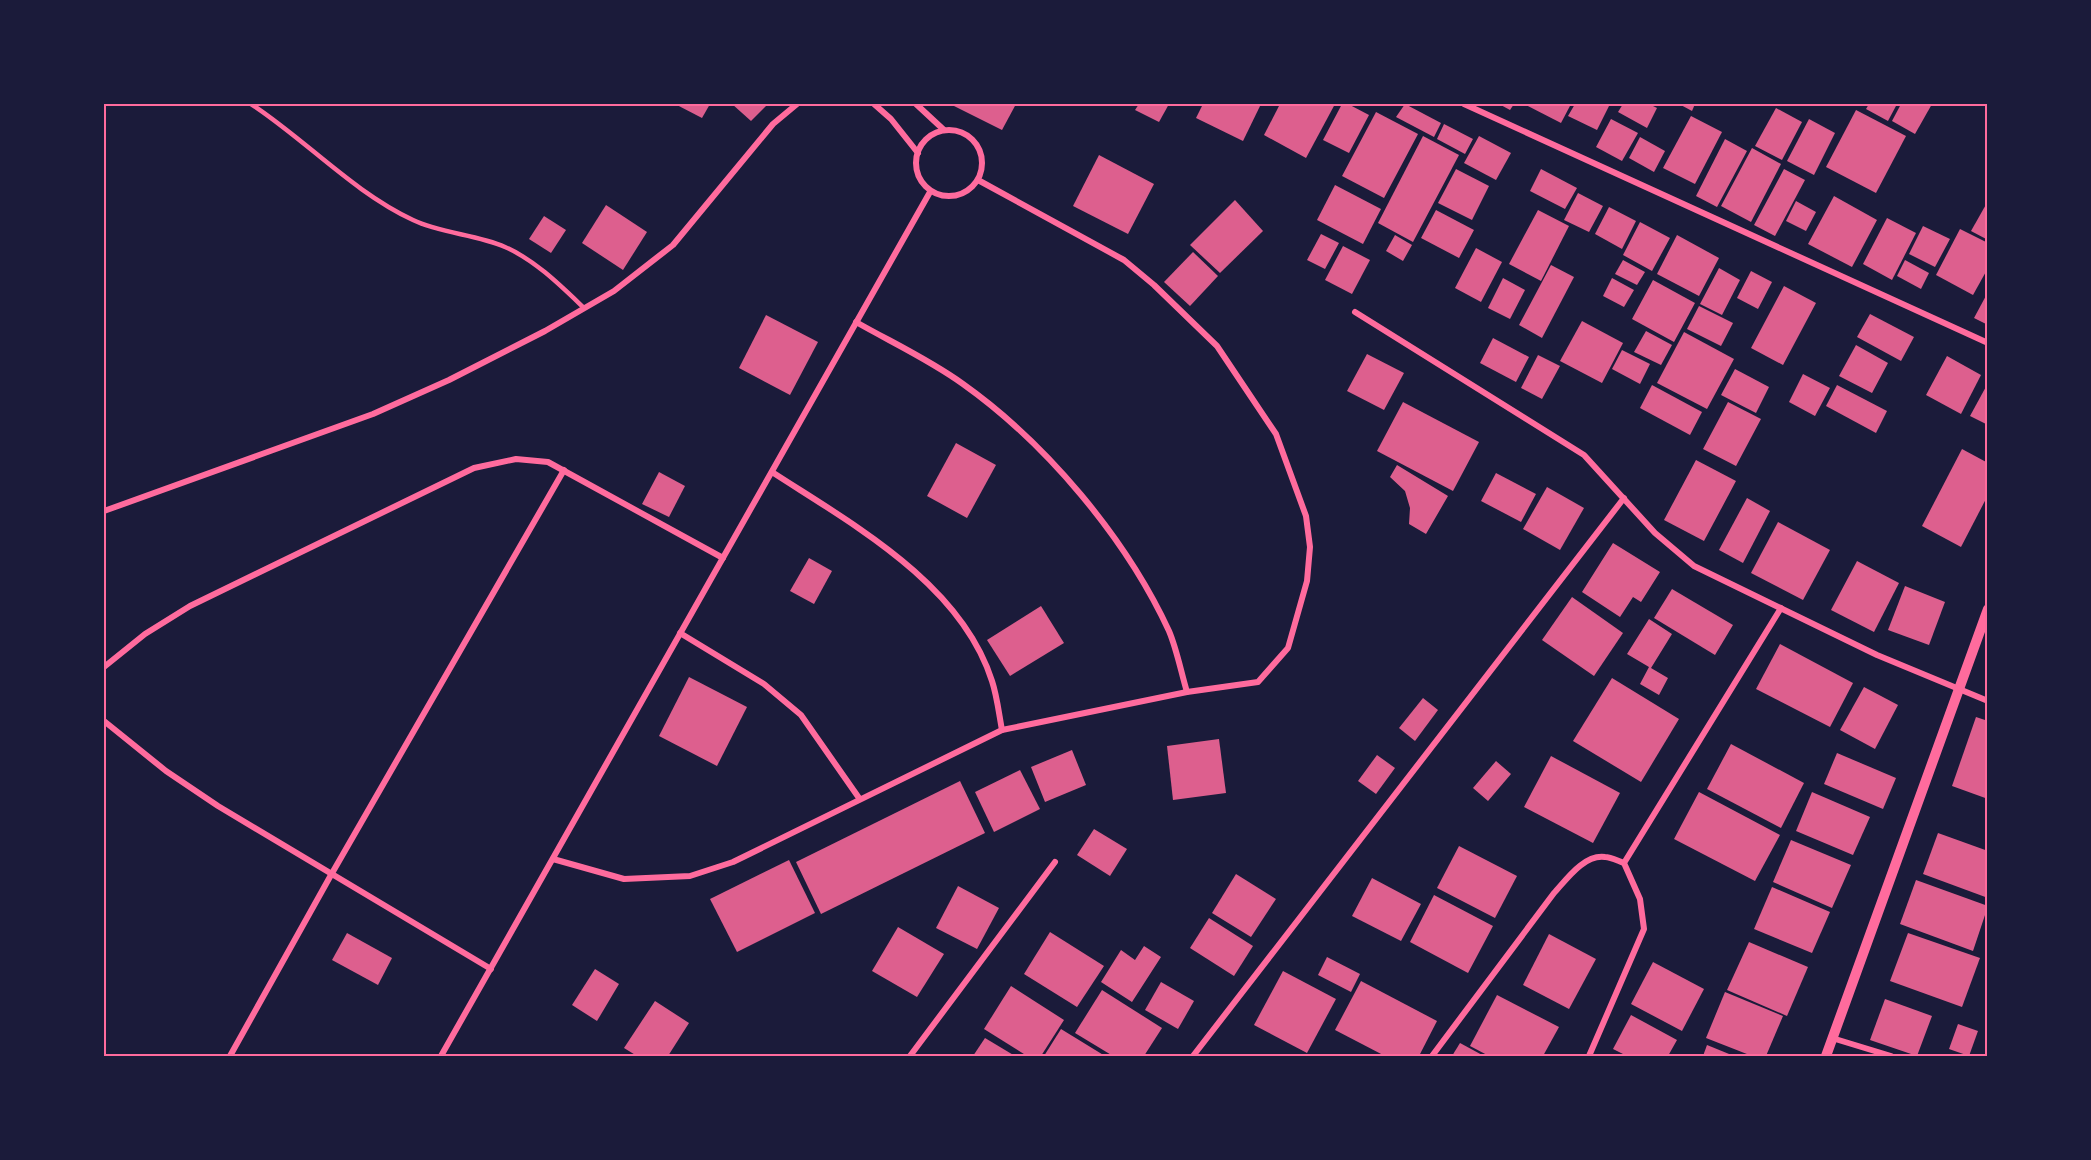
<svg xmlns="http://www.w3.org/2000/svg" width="2091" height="1160" font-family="Signika,sans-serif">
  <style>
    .building { fill: #dd5f8e }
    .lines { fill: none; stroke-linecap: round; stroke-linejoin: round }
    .service { stroke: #ff6b9d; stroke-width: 4.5 }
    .minor { stroke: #ff6b9d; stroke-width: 6 }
    .tertiary { stroke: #ff6b9d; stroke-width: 10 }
    .neatline { fill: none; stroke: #ff6b9d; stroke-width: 2 }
  </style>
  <rect width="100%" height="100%" fill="#1b1b3a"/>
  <g class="building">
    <polygon points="675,104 710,104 702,118"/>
    <polygon points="732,104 768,104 751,121"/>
    <polygon points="950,104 1016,104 1002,130"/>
    <polygon points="1139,104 1169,104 1159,122 1135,110"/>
    <polygon points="1203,104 1261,104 1243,141 1196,118"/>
    <polygon points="1280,104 1335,104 1306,158 1264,135"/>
    <polygon points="1342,104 1348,104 1369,115 1349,153 1323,140"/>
    <polygon points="1405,104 1441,123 1434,137 1396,117"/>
    <polygon points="1499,104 1514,104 1510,110"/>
    <polygon points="1524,104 1571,104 1561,123"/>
    <polygon points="1575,104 1610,104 1597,130 1568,116"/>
    <polygon points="1623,104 1649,104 1657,108 1647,128 1618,112"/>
    <polygon points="1679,104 1695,104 1692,111"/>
    <polygon points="1869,104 1897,104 1888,121 1866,109"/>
    <polygon points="1901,104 1932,104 1915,134 1892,121"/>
    <polygon points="1776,108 1802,122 1782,160 1755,146"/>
    <polygon points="1856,110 1906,136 1876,193 1826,167"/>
    <polygon points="1376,112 1418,134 1384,198 1342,176"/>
    <polygon points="1691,116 1722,132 1695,184 1663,168"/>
    <polygon points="1611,119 1638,133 1622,161 1596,147"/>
    <polygon points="1809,119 1835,133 1814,175 1787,161"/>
    <polygon points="1444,124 1473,139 1465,154 1437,139"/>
    <polygon points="1423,136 1459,155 1413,242 1378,223"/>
    <polygon points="1479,136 1511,153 1496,180 1464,163"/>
    <polygon points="1640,137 1665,151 1654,172 1629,158"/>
    <polygon points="1725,139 1747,151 1717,207 1696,196"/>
    <polygon points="1752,148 1781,164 1751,222 1721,206"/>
    <polygon points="1099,155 1154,184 1128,234 1073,206"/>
    <polygon points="1456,169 1489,186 1472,220 1438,203"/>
    <polygon points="1541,169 1577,188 1565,209 1530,191"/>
    <polygon points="1784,169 1805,180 1775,236 1754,225"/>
    <polygon points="1335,185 1381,209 1363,244 1317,220"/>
    <polygon points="1578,193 1603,206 1589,232 1564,220"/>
    <polygon points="1834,196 1877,220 1852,267 1808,244"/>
    <polygon points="1235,200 1263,231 1220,273 1190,245"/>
    <polygon points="1796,201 1816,212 1806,231 1786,221"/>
    <polygon points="1988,201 1988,240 1971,231"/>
    <polygon points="606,205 647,232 623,270 582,243"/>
    <polygon points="1609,207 1636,221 1622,249 1595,234"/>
    <polygon points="1436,210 1474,230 1459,258 1421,238"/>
    <polygon points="1538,210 1569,226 1541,281 1509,264"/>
    <polygon points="544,216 566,230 551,253 529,239"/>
    <polygon points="1887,218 1916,233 1892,280 1863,264"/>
    <polygon points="1640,222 1670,238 1652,271 1623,255"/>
    <polygon points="1923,226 1950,239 1935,267 1909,254"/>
    <polygon points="1960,229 1988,243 1988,268 1973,295 1936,275"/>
    <polygon points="1321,234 1339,243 1325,269 1307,260"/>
    <polygon points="1395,235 1412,245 1403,261 1386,251"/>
    <polygon points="1677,235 1719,258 1699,296 1657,274"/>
    <polygon points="1343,246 1370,260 1352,294 1325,280"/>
    <polygon points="1476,248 1502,262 1481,302 1455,288"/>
    <polygon points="1193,252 1218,276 1190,306 1164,282"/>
    <polygon points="1623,260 1645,272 1637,285 1615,274"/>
    <polygon points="1905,260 1929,273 1921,289 1897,276"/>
    <polygon points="1551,265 1574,277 1542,338 1519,325"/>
    <polygon points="1719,268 1740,280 1722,315 1700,304"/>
    <polygon points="1751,271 1772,282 1758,309 1737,298"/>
    <polygon points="1503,278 1525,290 1510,319 1488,308"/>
    <polygon points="1612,278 1634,290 1624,307 1603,296"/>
    <polygon points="1653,280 1695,303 1674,342 1632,319"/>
    <polygon points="1784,286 1816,303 1783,365 1751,348"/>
    <polygon points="1988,292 1988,325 1974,318"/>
    <polygon points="1699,306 1733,323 1721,346 1687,329"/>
    <polygon points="1870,314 1914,337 1901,361 1857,337"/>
    <polygon points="766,315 818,342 790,395 739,368"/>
    <polygon points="1582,321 1623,343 1602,383 1560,361"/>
    <polygon points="1646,331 1672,345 1661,365 1634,352"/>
    <polygon points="1684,332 1734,359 1707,409 1657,383"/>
    <polygon points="1493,338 1529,357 1516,382 1480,363"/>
    <polygon points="1856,345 1888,363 1872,393 1839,376"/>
    <polygon points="1622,350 1650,364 1640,384 1612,369"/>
    <polygon points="1367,354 1404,373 1384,410 1347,391"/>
    <polygon points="1538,355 1560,366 1542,399 1521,388"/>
    <polygon points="1947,356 1981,375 1961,414 1926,395"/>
    <polygon points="1735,369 1769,387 1756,413 1721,395"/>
    <polygon points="1803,374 1830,388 1815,416 1789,402"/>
    <polygon points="1988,383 1988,425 1970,416"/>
    <polygon points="1652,385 1702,412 1690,435 1640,408"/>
    <polygon points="1837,385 1887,411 1876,433 1826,406"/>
    <polygon points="1403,402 1479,442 1453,491 1377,451"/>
    <polygon points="1728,402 1761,419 1736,466 1703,449"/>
    <polygon points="956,443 996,465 967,518 927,496"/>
    <polygon points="1962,449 1988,463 1988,495 1961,547 1922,526"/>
    <polygon points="1696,460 1736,481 1704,541 1664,520"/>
    <polygon points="1397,465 1448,496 1426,534 1409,524 1410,508 1405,491 1390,477"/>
    <polygon points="659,472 685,486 669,517 642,504"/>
    <polygon points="1496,473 1536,494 1521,522 1481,501"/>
    <polygon points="1547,487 1584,508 1560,550 1523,529"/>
    <polygon points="1747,498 1770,511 1743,563 1719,550"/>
    <polygon points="1778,522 1830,550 1803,600 1751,573"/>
    <polygon points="1613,543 1660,572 1641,602 1633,597 1620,617 1582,592"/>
    <polygon points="809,558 832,571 814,604 790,591"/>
    <polygon points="1857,561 1899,583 1874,632 1831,610"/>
    <polygon points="1905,586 1945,602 1929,645 1888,630"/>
    <polygon points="1672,589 1733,625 1715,655 1654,618"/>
    <polygon points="1572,597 1623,633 1594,676 1542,640"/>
    <polygon points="1041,606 1064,643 1010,676 987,640"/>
    <polygon points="1649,619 1672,634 1651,668 1668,678 1659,695 1640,684 1649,667 1627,654"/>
    <polygon points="1780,644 1853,683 1830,727 1756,689"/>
    <polygon points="689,677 747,707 717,766 659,736"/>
    <polygon points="1612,678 1679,719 1641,782 1573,741"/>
    <polygon points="1864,687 1898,705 1875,749 1840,730"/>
    <polygon points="1423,698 1438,710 1415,741 1399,728"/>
    <polygon points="1976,717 1988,721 1988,799 1952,786"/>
    <polygon points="1219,739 1226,793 1173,800 1167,746"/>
    <polygon points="1731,744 1804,783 1781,828 1707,789"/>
    <polygon points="1072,750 1086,785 1045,802 1031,767"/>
    <polygon points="1837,753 1896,778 1883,809 1824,784"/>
    <polygon points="1377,755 1395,768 1376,794 1358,781"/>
    <polygon points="1551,756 1620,793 1593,843 1524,807"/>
    <polygon points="1496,761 1511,774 1488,801 1473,788"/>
    <polygon points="1020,770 1040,809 994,832 975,792"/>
    <polygon points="960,781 985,833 821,914 796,862"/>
    <polygon points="1699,792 1780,835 1755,881 1674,839"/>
    <polygon points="1812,792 1870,817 1853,855 1796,831"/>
    <polygon points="1094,829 1127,849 1110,876 1077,855"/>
    <polygon points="1938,833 1988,851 1988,898 1923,874"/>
    <polygon points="1791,840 1851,865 1832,908 1773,882"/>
    <polygon points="1459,846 1517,876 1495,918 1437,888"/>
    <polygon points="789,860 815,913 737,952 710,899"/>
    <polygon points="1236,874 1276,899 1251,937 1212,913"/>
    <polygon points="1372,878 1421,904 1401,941 1352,916"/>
    <polygon points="1916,880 1988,906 1973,951 1900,924"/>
    <polygon points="958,886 999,908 977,949 936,928"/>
    <polygon points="1772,887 1830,912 1812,953 1754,929"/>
    <polygon points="1434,895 1493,926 1468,973 1410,942"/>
    <polygon points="1209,918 1253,946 1234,976 1190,948"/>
    <polygon points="898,927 944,954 917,997 872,971"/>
    <polygon points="1050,932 1104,966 1077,1007 1024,974"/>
    <polygon points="347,933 392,958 378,985 332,960"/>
    <polygon points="1908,933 1980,958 1962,1007 1890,981"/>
    <polygon points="1549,934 1596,959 1569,1009 1523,985"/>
    <polygon points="1749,942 1808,967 1787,1016 1727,990"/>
    <polygon points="1144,946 1161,957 1132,1002 1101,982 1121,950 1135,960"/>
    <polygon points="1327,957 1360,974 1351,992 1318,975"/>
    <polygon points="1653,962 1704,989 1682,1031 1631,1004"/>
    <polygon points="595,969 619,984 597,1021 572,1005"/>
    <polygon points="1283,971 1336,999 1307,1053 1254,1025"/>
    <polygon points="1361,981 1437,1021 1419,1056 1385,1056 1335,1030"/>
    <polygon points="1161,982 1194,1001 1178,1029 1145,1010"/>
    <polygon points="1011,986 1064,1020 1041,1056 1027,1056 984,1029"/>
    <polygon points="1102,990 1162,1028 1144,1056 1113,1056 1075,1033"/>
    <polygon points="1725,992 1783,1016 1766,1056 1752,1056 1706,1038"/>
    <polygon points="1497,995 1559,1027 1543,1056 1489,1056 1470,1046"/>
    <polygon points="1885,999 1932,1016 1917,1056 1870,1040"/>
    <polygon points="655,1001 689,1023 668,1056 637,1056 624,1048"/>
    <polygon points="1631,1015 1677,1040 1668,1056 1627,1056 1613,1049"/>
    <polygon points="1958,1024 1978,1031 1969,1056 1949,1049"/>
    <polygon points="1061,1029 1105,1056 1044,1056"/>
    <polygon points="985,1038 1015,1056 973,1056"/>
    <polygon points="1460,1043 1484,1056 1452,1056"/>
    <polygon points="1707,1045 1734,1056 1703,1056"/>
  </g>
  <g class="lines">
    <path class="service" d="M251,104C306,140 353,192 413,220C442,234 476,234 505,247C535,260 561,286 584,308"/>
    <g class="minor">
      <polyline points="874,104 891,119 918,153"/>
      <polyline points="916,104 944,130"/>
      <polyline points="1464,104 1988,343"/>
      <circle cx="949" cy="163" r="33"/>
      <polyline points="1355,312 1584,455 1655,533 1694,566 1877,655 1988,701"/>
      <path d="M856,322C891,342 930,360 963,384C1046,443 1126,538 1169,631C1177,650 1181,672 1187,692"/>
      <path d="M772,472C852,524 961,583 992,681C997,696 999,714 1002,730"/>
      <polyline points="104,511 373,414 449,380 545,331 614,291 673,245 773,124 797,104"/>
      <polyline points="680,633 764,684 801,715 859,798"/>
      <polyline points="104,667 145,634 190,606 474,468 516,459 548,462 723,558"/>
      <polyline points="104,721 166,771 218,806 491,969"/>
      <polyline points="553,859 624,879 690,876 733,862 1002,730 1187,692 1258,682 1288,648 1307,581 1310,547 1306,516 1276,434 1217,346 1154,285 1124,260 978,180"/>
      <polyline points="1832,1038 1891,1056"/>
      <polyline points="230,1056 331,875 564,470"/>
      <polyline points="441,1056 930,192"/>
      <polyline points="910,1056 1055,862"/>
      <polyline points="1193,1056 1624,498"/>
      <path d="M1432,1056L1554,893C1566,880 1584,854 1605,857C1611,857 1618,861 1624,863"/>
      <polyline points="1589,1056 1644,929 1640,899 1624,863 1781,608"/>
    </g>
    <polyline class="tertiary" points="1826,1056 1988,609"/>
  </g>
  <rect width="2091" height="1160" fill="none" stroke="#1b1b3a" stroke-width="210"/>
  <rect x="105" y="105" width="1881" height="950" class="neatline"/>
</svg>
